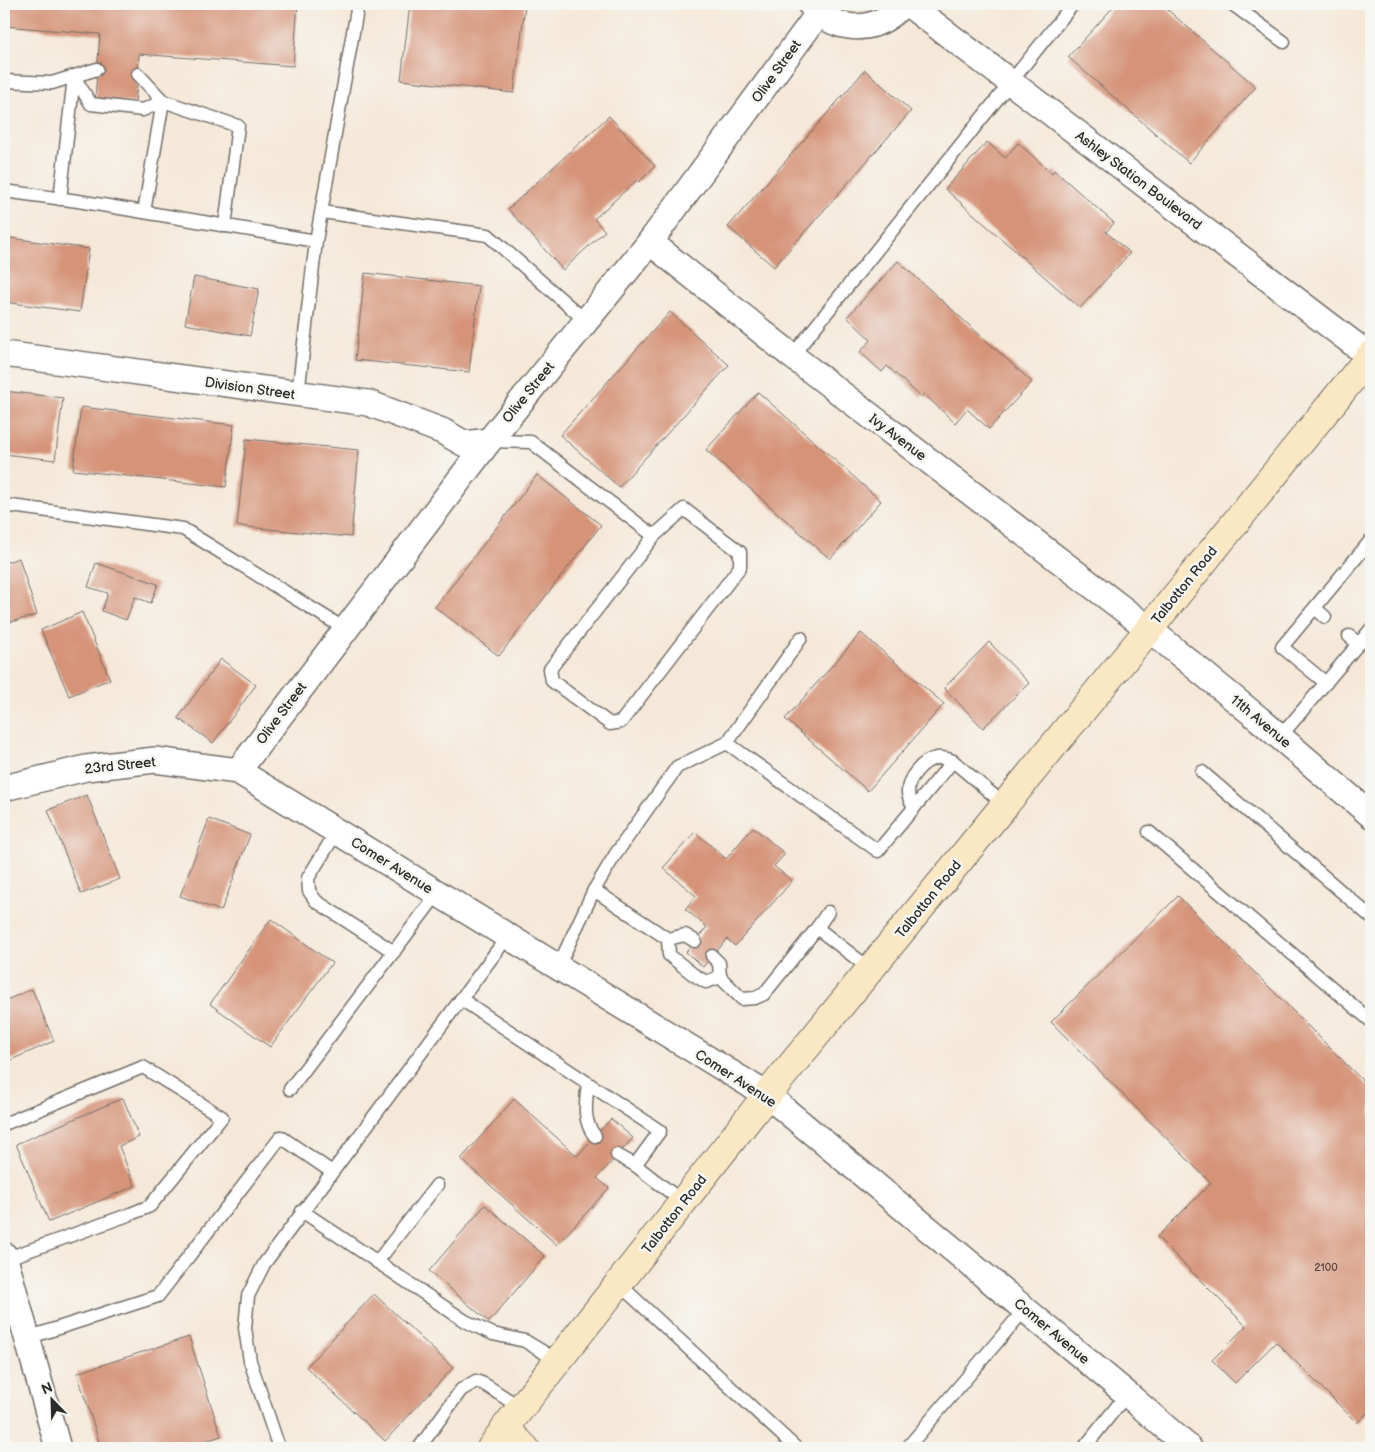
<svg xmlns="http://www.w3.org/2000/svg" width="1375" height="1452" font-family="'Balsamiq Sans',sans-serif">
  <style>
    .building { fill: #d59378 }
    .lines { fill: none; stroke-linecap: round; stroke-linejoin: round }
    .service-casing { stroke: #726d68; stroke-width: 15 }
    .minor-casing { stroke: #726d68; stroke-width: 28 }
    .secondary-casing { stroke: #726d68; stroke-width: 30 }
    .service { stroke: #fff; stroke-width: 12 }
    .minor { stroke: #fff; stroke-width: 25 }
    .secondary { stroke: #fae7c3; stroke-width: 28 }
    .labels { text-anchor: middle; stroke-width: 5; stroke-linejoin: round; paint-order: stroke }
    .number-label { font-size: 11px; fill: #56453e }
    .street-label { font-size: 14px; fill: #2b2b2b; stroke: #f6f6f2 }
  </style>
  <rect width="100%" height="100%" fill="#f6f6f2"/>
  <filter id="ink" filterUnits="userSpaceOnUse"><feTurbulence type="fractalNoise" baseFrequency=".02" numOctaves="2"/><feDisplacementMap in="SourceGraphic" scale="10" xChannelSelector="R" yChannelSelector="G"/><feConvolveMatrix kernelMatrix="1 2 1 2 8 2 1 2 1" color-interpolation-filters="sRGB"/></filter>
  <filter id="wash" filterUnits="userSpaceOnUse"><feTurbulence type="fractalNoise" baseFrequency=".0096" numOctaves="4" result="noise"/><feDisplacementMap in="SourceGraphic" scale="20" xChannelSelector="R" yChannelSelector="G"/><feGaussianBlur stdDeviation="1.12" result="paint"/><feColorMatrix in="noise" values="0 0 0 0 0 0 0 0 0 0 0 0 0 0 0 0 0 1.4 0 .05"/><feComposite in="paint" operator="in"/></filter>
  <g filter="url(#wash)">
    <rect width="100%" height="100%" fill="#f5e8d8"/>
    <g id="blocks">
      <g class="building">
        <polygon points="4,4 298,4 293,66 139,54 138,74 135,103 95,100 100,34 4,26"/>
        <polygon points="410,4 502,4 525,6 514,93 401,80"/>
        <polygon points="1116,4 1161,4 1256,87 1189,163 1068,57"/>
        <polygon points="865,70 911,111 774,267 728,227"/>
        <polygon points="609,116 655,166 639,182 637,180 594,219 605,231 563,270 508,209"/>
        <polygon points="987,142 1005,158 1018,143 1052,173 1054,170 1114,223 1106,232 1130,253 1080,308 945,189"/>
        <polygon points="4,237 89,249 80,312 4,302"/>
        <polygon points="898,261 1032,382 989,429 967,409 955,423 924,394 921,397 887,366 882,372 860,352 871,340 847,317"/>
        <polygon points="365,273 479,286 469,372 355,360"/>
        <polygon points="194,277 259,289 250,336 185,324"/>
        <polygon points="670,312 729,365 619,487 560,435"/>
        <polygon points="4,391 63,398 55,460 4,454"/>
        <polygon points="758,392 881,501 830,559 706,450"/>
        <polygon points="81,407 234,425 226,487 73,470"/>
        <polygon points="246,439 359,450 351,537 237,526"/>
        <polygon points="537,475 601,525 499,656 435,607"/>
        <polygon points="19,558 37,615 11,622 4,598 4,563"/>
        <polygon points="96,563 158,584 151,603 135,597 126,620 102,611 108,593 88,587"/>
        <polygon points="82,612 110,679 69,696 41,630"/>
        <polygon points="861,633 944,704 868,791 785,719"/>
        <polygon points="989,642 1029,683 983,728 944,688"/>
        <polygon points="221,659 256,685 213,743 178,718"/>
        <polygon points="87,795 120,879 81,894 48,810"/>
        <polygon points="209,819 250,835 221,911 180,896"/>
        <polygon points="753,827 785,854 774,866 792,881 735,946 727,939 703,967 686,952 707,927 685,909 696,896 663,868 695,832 726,859"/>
        <polygon points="1178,896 1371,1089 1371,1409 1357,1423 1276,1342 1235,1383 1212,1360 1246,1326 1157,1237 1211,1183 1051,1022"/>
        <polygon points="271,919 332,963 270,1047 210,1004"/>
        <polygon points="32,989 54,1041 4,1063 4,1001"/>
        <polygon points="123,1098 139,1137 119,1146 135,1186 49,1222 16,1144"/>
        <polygon points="514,1099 577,1156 611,1119 633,1138 597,1178 609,1188 557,1245 461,1159"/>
        <polygon points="485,1205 545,1256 489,1322 429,1271"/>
        <polygon points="374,1294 453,1368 385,1441 306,1367"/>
        <polygon points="189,1337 221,1436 183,1448 101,1448 77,1373"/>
      </g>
    </g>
  </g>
  <g filter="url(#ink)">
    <use href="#blocks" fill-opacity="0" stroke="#726d68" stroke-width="1"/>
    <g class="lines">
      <defs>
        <g id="service">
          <polyline points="1232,4 1284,42"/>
          <polyline points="138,74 163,101 238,126 225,226"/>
          <polyline points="74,77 91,104 143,110 163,101"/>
          <polyline points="4,81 52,83 97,69"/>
          <polyline points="4,191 78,201 316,241"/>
          <polyline points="60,199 74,77"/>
          <polyline points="144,212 163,101"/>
          <polyline points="322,212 488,235 586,321"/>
          <polyline points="792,356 1073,4"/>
          <polyline points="298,394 316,241 358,4"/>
          <polyline points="489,441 531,442 654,536 550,669 552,681 610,724 621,722 740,567 740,552 684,509 654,536"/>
          <polyline points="4,505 183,529 345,629"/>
          <polyline points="1315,608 1325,617"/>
          <polyline points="1349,636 1359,644"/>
          <polyline points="801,638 727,743 878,851 953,761 1005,805"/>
          <polyline points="1326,683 1282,647 1371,540"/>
          <polyline points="1280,737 1371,629"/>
          <polyline points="1202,772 1371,917"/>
          <path d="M914,808C912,803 909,799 908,793C907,778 923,760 937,758C943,757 948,759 953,761"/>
          <polyline points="337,831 308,878 309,891 316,901 394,952"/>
          <polyline points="1149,832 1371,1021"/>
          <polyline points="594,890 668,939 669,955 694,975 706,982 720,977 742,999 755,998 764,994 817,928 870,969"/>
          <polyline points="817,928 828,912"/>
          <polyline points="668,939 685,935 695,941"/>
          <polyline points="712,956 719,963 720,977"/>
          <polyline points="558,967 594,890 615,855 677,767 727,743"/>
          <polyline points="461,999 660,1131 635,1165 683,1202"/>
          <path d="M588,1083C586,1102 582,1121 595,1136"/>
          <polyline points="290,1089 438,893"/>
          <polyline points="4,1124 143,1067 222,1117 150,1206 128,1215 5,1259"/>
          <polyline points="617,1155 635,1165"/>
          <polyline points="302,1211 465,1321 493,1334 525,1341 558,1361"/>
          <polyline points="377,1262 437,1185"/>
          <polyline points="619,1284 796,1448"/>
          <polyline points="27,1338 158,1296 281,1137 332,1172"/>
          <polyline points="279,1448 250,1361 245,1328 248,1296 264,1264 508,936"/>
          <polyline points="419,1448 461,1390 476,1381 484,1384 521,1408"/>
          <polyline points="907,1448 1025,1309"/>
          <polyline points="1084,1448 1127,1394"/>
        </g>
        <g id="minor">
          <path d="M810,4C831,28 864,35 891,15C895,12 899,7 902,4"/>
          <polyline points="908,4 1371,357"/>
          <polyline points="650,242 792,356 1149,629 1259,719 1371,815"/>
          <polyline points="4,354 368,403 442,431 465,444 489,441"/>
          <polyline points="238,771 489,441 650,242 818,14"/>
          <polyline points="4,788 86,768 155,760 238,771 767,1095 1127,1394 1189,1448"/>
          <polyline points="4,1255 58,1448"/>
        </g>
        <g id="secondary">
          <polyline points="505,1428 525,1448"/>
          <polyline points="491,1448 505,1428 767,1095 1149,629 1371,355"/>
        </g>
      </defs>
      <use href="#service" class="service-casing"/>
      <use href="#minor" class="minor-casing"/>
      <use href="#secondary" class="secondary-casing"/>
      <use href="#service" class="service"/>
      <use href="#minor" class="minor"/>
      <use href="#secondary" class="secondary"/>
    </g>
  </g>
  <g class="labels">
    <g class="number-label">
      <text x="1326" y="1271">2100</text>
    </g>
    <g class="street-label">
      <text transform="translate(776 71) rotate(-54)" y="5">Olive Street</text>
      <text transform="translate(1139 180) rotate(37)" y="5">Ashley Station Boulevard</text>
      <text transform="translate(250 388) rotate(8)" y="5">Division Street</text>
      <text transform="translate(528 392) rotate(-51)" y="5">Olive Street</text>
      <text transform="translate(898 437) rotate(37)" y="5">Ivy Avenue</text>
      <text transform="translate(1184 585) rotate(-51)" y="5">Talbotton Road</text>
      <text transform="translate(281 713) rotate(-53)" y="5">Olive Street</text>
      <text transform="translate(1261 721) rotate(40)" y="5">11th Avenue</text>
      <text transform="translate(120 765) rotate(-6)" y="5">23rd Street</text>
      <text transform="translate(392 865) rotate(32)" y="5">Comer Avenue</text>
      <text transform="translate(928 899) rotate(-51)" y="5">Talbotton Road</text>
      <text transform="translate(736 1078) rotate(33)" y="5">Comer Avenue</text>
      <text transform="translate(674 1214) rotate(-52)" y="5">Talbotton Road</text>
      <text transform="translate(1052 1331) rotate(40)" y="5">Comer Avenue</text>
    </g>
  </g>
  <rect width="1375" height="1452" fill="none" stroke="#f6f6f2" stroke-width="20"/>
  <g transform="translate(52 1400) rotate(337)" stroke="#f6f6f2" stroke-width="4" paint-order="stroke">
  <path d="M0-4L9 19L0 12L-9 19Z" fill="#2b2b2b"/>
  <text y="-8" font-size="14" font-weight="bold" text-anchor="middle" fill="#2b2b2b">N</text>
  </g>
</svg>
